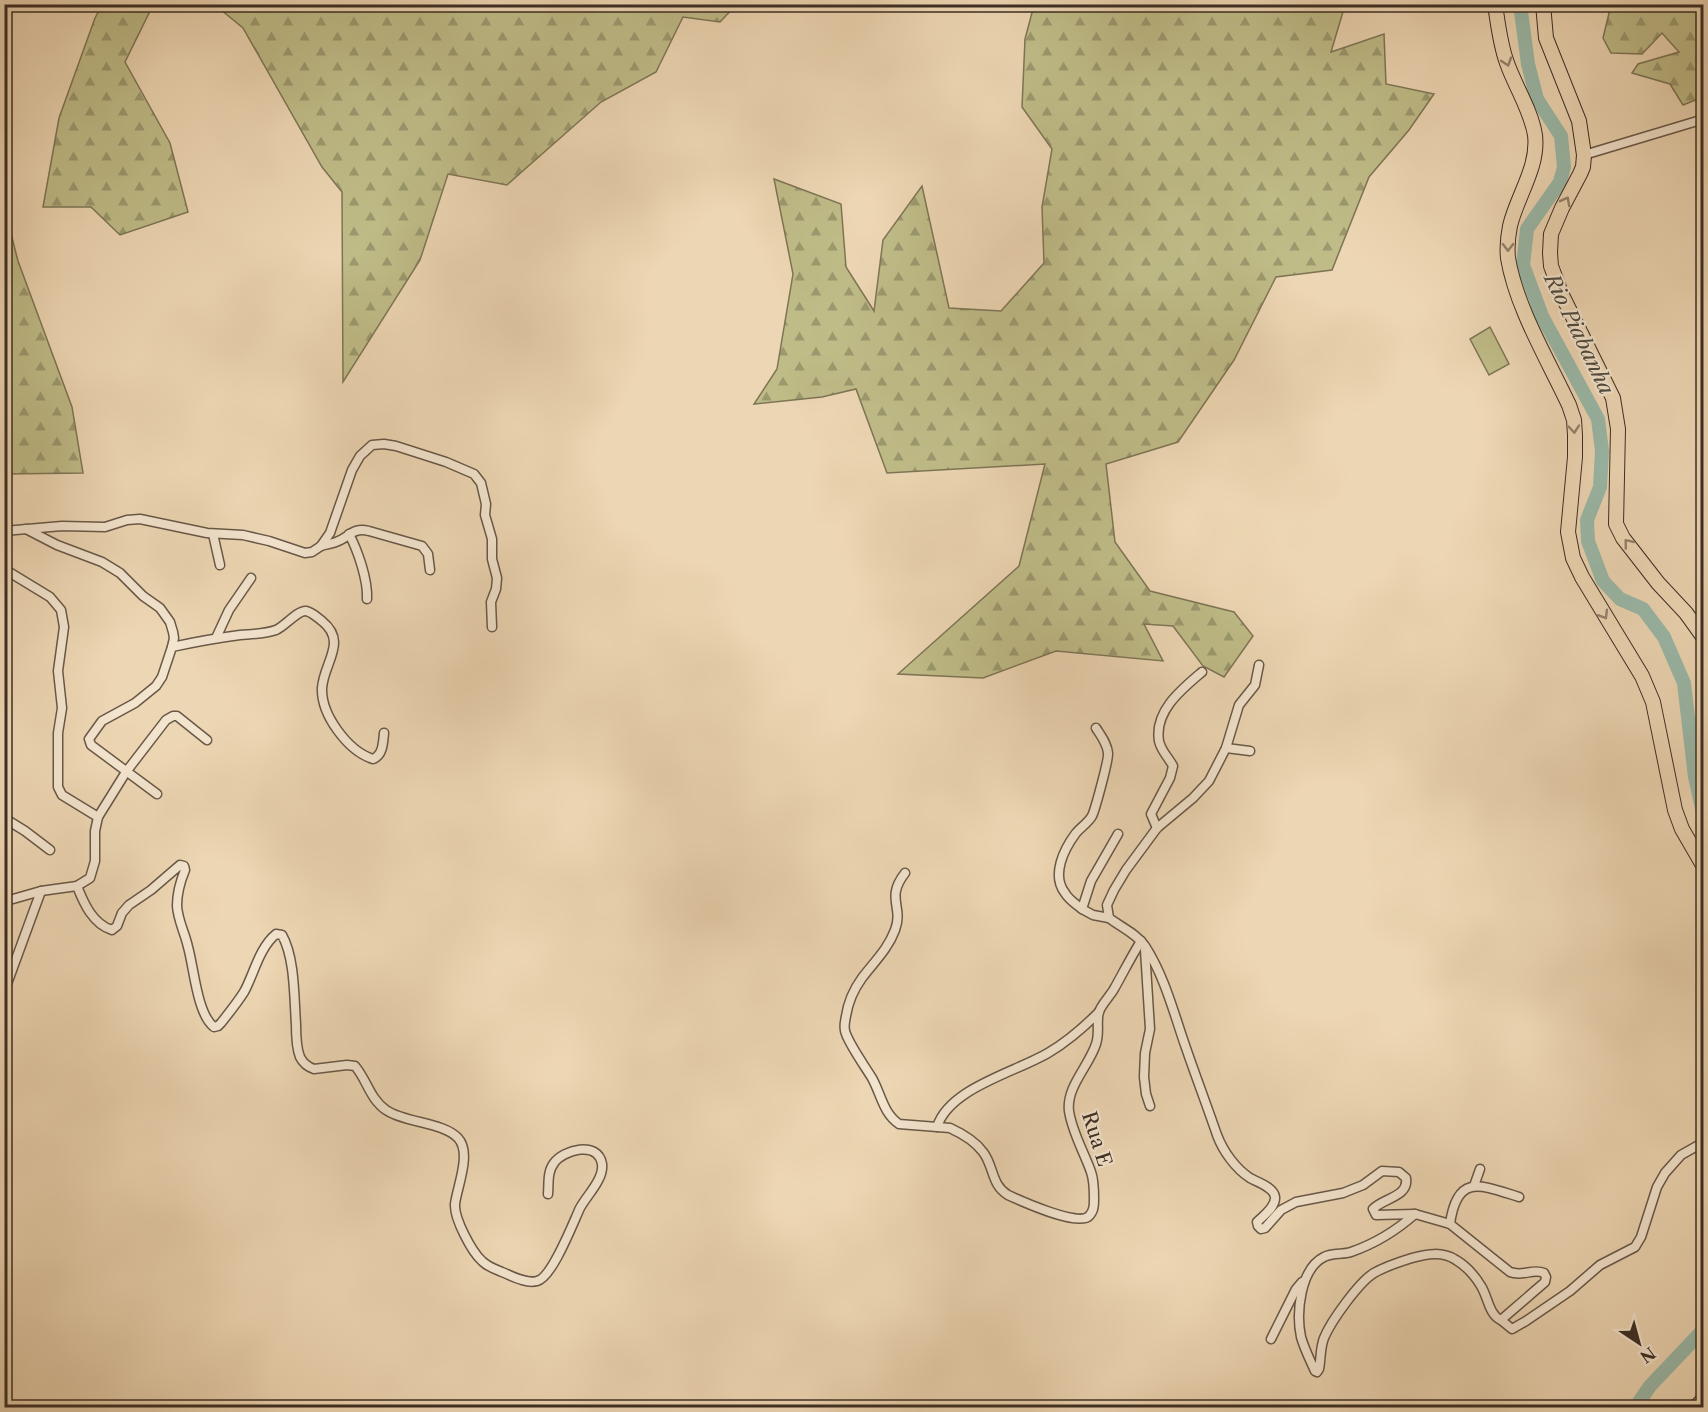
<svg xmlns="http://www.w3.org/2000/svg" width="1708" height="1412" font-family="'Libre Caslon Text',serif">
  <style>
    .forest { fill: url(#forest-firs); stroke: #7e7556; stroke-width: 1.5 }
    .pitch { fill: #bfbc88; stroke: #7e7556; stroke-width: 1.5 }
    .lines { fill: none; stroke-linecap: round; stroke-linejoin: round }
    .river { stroke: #9ab9a9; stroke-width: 14 }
    .street-casing { stroke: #685848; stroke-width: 11 }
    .primary-casing { stroke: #3c2e25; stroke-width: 16 }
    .street { stroke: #f3e4ce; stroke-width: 8 }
    .primary { stroke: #edd6b3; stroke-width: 14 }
    .oneway { stroke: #94826c }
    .labels { text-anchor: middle; stroke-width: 4.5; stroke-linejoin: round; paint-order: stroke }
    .street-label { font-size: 20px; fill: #3c2e25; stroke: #f3e4ce }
    .water-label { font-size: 21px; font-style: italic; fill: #4f4a3f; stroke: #f3e4ce }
  </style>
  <defs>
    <pattern id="forest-firs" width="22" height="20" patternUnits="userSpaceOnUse" patternTransform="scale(1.5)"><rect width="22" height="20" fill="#bfbc88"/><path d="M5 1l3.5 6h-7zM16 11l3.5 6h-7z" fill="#9c996f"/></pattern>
  </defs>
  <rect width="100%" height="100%" fill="#edd6b3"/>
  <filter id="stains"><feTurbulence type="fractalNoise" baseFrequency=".00333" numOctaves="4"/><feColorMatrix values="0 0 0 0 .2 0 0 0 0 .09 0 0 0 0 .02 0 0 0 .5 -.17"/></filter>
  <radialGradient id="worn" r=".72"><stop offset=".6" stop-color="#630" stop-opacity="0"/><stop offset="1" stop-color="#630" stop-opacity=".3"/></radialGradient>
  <g class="forest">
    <polygon points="102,5 153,5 125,62 170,143 188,212 120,235 91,207 43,207 59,118 95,18"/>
    <polygon points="215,5 736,5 720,22 683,17 656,72 601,102 507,185 448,174 420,260 343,382 342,192 322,167 243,28"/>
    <polygon points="1034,5 1345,5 1331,52 1384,34 1386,84 1434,94 1409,130 1369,177 1332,270 1276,277 1234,360 1178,442 1106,464 1115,542 1150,591 1234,612 1253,636 1224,677 1203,666 1173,626 1144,624 1163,661 1056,651 983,678 898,674 1019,566 1045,464 887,473 856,389 822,397 754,404 777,369 793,274 774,179 841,204 846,267 874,311 883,240 922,186 949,308 1001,311 1044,263 1042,207 1052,149 1022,107 1025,39"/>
    <polygon points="1611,5 1703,5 1703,97 1683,105 1670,84 1632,73 1638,64 1679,52 1662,33 1642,54 1611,53 1603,38"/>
    <polygon points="4,206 18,261 72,407 83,473 5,474"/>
  </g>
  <polygon class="pitch" points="1490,327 1509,364 1489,375 1470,339"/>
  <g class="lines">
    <g class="river">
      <polyline points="1520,4 1528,64 1537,99 1561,136 1564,167 1560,182 1527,229 1523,265 1542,316 1598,419 1602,451 1600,487 1587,520 1588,541 1603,581 1620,599 1643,609 1664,637 1684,683 1695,777 1703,813"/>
      <polyline points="1635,1408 1650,1386 1704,1329"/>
    </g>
    <defs>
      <g id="street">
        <polyline points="1584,155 1704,119"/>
        <polyline points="26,529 57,545 102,562 120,573 143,596 160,608 170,622 173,632 174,638 172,647"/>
        <polyline points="4,531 62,526 105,527 127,520 140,519 207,533 243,535 269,541 305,553 312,552 321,546 330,533 352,470 360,456 372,445 384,444 396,446 446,462 474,474 481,483 486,504 485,515 492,539 492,559 497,578 496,589 491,602 492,627"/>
        <polyline points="213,534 220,565"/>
        <path d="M349,534C358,551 368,580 367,599"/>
        <path d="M321,546C326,544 332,544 336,542C350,537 352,527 369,531L422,546L428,554L430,570"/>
        <polyline points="4,569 50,597 61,610 64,627 58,671 62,708 58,733 58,787 62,795 98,817"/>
        <polyline points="216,638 229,610 251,578"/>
        <path d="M1259,665L1255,685L1239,705L1226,748L1209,781L1193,798L1157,828L1126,870L1114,890L1107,905L1109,918C1121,927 1137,934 1145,946C1165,977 1174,1014 1186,1048C1196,1077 1207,1106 1217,1135C1223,1151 1235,1168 1250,1178C1257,1182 1274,1187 1275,1197C1276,1207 1263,1216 1257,1222L1258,1226L1261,1229L1265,1228L1281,1210L1296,1202L1343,1193L1363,1185L1382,1171L1399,1172L1406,1178C1409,1197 1383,1198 1373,1209L1376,1215L1415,1214L1450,1224L1510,1272C1523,1277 1533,1268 1544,1273L1546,1277L1545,1282L1501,1320L1512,1329L1526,1321L1570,1291L1600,1265L1635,1247L1641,1237L1657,1187L1665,1173L1681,1155L1704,1142"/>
        <polyline points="1226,748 1250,751"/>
        <path d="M157,794L91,745L89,739L102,721L135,703L156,686L162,677L172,647C195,642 217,638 240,635C252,634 265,634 276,630C285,626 298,610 306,611C312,612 318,618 322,621C348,642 324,662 322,688C321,715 348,751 373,759C383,755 383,743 384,733"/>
        <polyline points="4,818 25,831 50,850"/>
        <path d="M1157,828L1151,814L1170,778L1173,766C1169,758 1161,751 1159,741C1154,711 1182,689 1202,672"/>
        <path d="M905,873C885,899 904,906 895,930C888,949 874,962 862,978C854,989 848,1003 846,1016C845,1022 843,1028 846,1034C851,1047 864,1065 872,1078C881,1094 883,1113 899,1124L950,1128C963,1134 975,1141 983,1152C994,1166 991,1185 1008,1195C1021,1201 1079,1227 1089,1216C1094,1211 1094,1205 1094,1199C1094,1190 1094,1180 1091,1172C1084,1152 1072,1132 1069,1111C1066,1087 1089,1066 1096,1044C1100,1033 1096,1021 1099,1012C1101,1005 1110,996 1114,989C1123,973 1131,957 1141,941"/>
        <path d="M77,886C84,904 93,924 112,930L117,926L122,913L129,905L151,890L180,865L184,866L185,870C180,882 177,893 177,906C178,921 185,933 188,947C194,968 197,1014 214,1027L218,1026L221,1023C229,1013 237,1003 244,992C254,974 259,948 276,934L282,935C295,958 294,997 296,1024C296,1034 296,1047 300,1057C303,1063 308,1067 314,1069L347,1065L355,1066C367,1080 370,1099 386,1110C405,1123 443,1122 458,1138C472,1153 457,1187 455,1204C454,1219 472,1252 482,1261C488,1267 495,1269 502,1272C512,1276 526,1284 537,1281C552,1278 573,1223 580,1208C587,1195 604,1179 602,1164C598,1140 563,1150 554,1163C547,1172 549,1184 548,1194"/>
        <polyline points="4,899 13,899 41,891 77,886 90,878 95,861 95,831 98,817 126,772 166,720 173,716 177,716 207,740"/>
        <path d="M1082,909C1076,904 1069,900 1065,893C1051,875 1064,849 1076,833C1081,827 1088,823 1092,816C1095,810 1109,759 1108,753C1107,743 1101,736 1096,728"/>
        <polyline points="1109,918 1093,915 1082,909 1091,881 1118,834"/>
        <polyline points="1145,950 1150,1029 1145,1053 1144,1077 1146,1094 1150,1106"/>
        <polyline points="4,992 41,891"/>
        <path d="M937,1127C949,1088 1016,1072 1048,1053C1067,1042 1083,1028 1099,1012"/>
        <polyline points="1474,1186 1480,1169"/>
        <path d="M1415,1214C1397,1230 1374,1244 1351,1252C1342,1255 1333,1252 1324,1257C1300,1269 1296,1313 1301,1337C1304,1348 1310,1360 1315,1371L1317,1372L1319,1369C1321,1359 1320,1348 1324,1338C1331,1321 1359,1282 1374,1273C1386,1266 1399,1262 1412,1258C1427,1254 1442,1251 1456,1260C1466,1266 1475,1276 1481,1286C1488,1297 1489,1315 1501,1320"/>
        <path d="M1450,1224C1457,1173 1481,1185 1519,1197"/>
        <polyline points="1271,1339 1296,1289 1302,1282"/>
      </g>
      <g id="primary">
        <path d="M1495,4C1498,24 1500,44 1507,63C1515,86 1531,110 1535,135C1539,167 1517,196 1510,226C1508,236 1507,248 1508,258C1516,307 1548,360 1569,405L1574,420L1575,435V457L1568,532L1573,558L1582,577L1642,676L1653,702L1675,810L1682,829L1704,867"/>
        <polyline points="1543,4 1546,38 1579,121 1584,155 1583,167 1580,174 1562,208 1551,234 1550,253 1551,266 1561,293 1613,398 1618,429 1616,524 1623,538 1658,583 1686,613 1704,638"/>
        <polyline points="1695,1408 1704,1399"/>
      </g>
    </defs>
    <use href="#street" class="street-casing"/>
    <use href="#primary" class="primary-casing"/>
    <use href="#street" class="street"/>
    <use href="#primary" class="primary"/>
  </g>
  <defs><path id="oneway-chevron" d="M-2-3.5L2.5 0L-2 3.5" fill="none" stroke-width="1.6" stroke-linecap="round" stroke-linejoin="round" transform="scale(1.5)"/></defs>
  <g class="oneway">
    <use href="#oneway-chevron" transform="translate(1507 62) rotate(72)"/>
    <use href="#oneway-chevron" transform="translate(1566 201) rotate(-62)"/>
    <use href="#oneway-chevron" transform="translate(1508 247) rotate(91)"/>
    <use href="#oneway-chevron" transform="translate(1574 429) rotate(85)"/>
    <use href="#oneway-chevron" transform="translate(1628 543) rotate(-129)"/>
    <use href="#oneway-chevron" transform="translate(1604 615) rotate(59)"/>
  </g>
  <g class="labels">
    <g class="street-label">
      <text transform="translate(1097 1139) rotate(72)" y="7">Rua E</text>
    </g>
    <g class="water-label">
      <text transform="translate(1579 334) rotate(64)" y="7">Rio Piabanha</text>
    </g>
  </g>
  <rect width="1708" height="1412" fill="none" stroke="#edd6b3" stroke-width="24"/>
  <rect x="6" y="6" width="1696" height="1400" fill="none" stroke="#3c2e25" stroke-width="3"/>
  <rect x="12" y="12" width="1684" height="1388" fill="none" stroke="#3c2e25" stroke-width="1.5"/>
  <g transform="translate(1639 1343) rotate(144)" stroke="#f3e4ce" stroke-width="4.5" paint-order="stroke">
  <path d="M0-4.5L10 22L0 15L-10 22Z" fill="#3c2e25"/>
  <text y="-9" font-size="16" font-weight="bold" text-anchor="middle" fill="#3c2e25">N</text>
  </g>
  <rect width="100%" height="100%" filter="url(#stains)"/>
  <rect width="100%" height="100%" fill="url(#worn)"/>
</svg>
